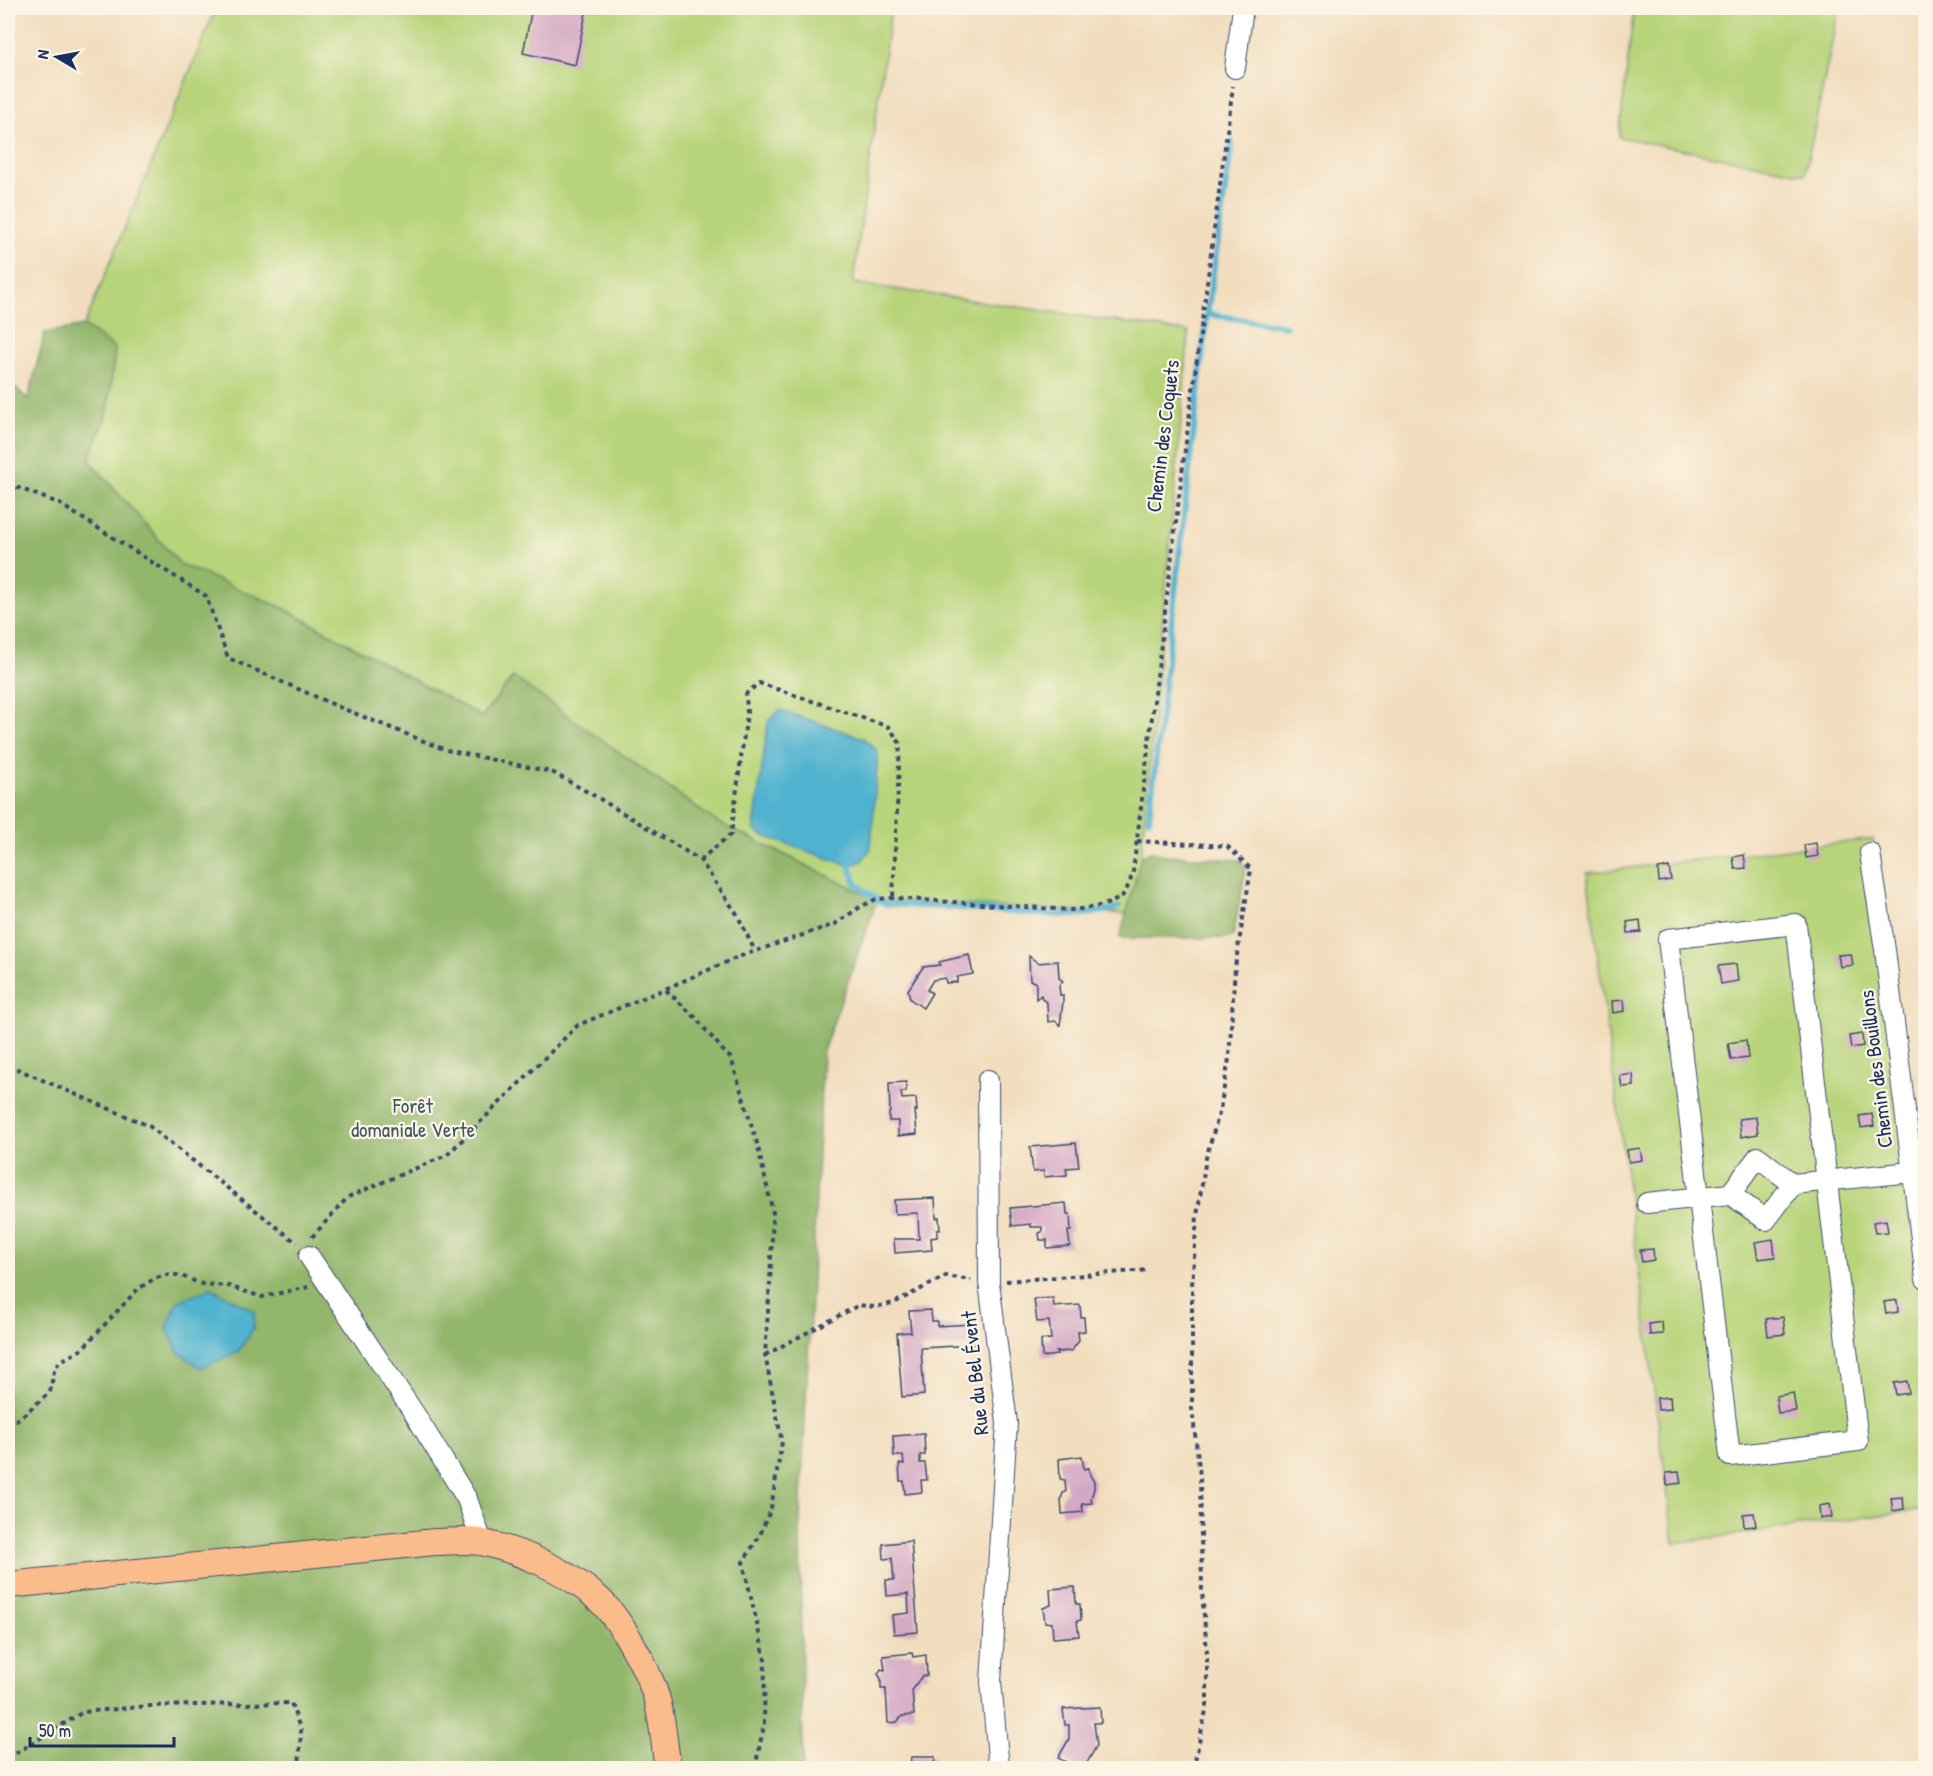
<svg xmlns="http://www.w3.org/2000/svg" width="1933" height="1776" font-family="'Patrick Hand',sans-serif">
  <style>
    .green { fill: #b8d47a; stroke: #6a826c; stroke-width: 1.5 }
    .forest { fill: #92b66a; stroke: #567264; stroke-width: 1.5 }
    .water { fill: #50b2cf; stroke: #367096; stroke-width: 1.5 }
    .lines { fill: none; stroke-linecap: round; stroke-linejoin: round }
    .stream { stroke: #50b2cf; stroke-width: 6 }
    .building { fill: #d4a8c5 }
    .minor-casing { stroke: #3b496c; stroke-width: 22 }
    .major-casing { stroke: #3b496c; stroke-width: 28 }
    .path { stroke: #3b496c; stroke-width: 4; stroke-dasharray: 4.5 4.5; stroke-linecap: butt }
    .minor { stroke: #fff; stroke-width: 20 }
    .major { stroke: #fabc8b; stroke-width: 26 }
    .labels { text-anchor: middle; stroke-width: 4.5; stroke-linejoin: round; paint-order: stroke }
    .street-label { font-size: 21px; fill: #1b2f5e; stroke: #fcf5e5 }
    .park-label { font-size: 21px; fill: #425865; stroke: #fcf5e5 }
  </style>
  <rect width="100%" height="100%" fill="#fcf5e5"/>
  <filter id="ink" filterUnits="userSpaceOnUse"><feTurbulence type="fractalNoise" baseFrequency=".0167" numOctaves="2"/><feDisplacementMap in="SourceGraphic" scale="12" xChannelSelector="R" yChannelSelector="G"/><feConvolveMatrix kernelMatrix="1 2 1 2 8 2 1 2 1" color-interpolation-filters="sRGB"/></filter>
  <filter id="wash" filterUnits="userSpaceOnUse"><feTurbulence type="fractalNoise" baseFrequency=".008" numOctaves="4" result="noise"/><feDisplacementMap in="SourceGraphic" scale="24" xChannelSelector="R" yChannelSelector="G"/><feGaussianBlur stdDeviation="1.35" result="paint"/><feColorMatrix in="noise" values="0 0 0 0 0 0 0 0 0 0 0 0 0 0 0 0 0 1.4 0 .05"/><feComposite in="paint" operator="in"/></filter>
  <g filter="url(#wash)">
    <rect width="100%" height="100%" fill="#f1ddbd"/>
    <g class="green">
      <polygon points="216,8 891,8 853,283 1189,332 1141,857 1127,914 877,900 717,822 513,677 482,717 283,608 180,564 89,460 108,410 115,348 84,326"/>
      <polygon points="1634,8 1839,8 1805,174 1619,137"/>
      <polygon points="1873,839 1925,1295 1925,1509 1674,1543 1587,873"/>
    </g>
    <g class="forest">
      <polygon points="84,326 115,348 108,410 89,460 180,564 283,608 482,717 513,677 717,822 877,900 823,1051 800,1521 803,1768 8,1768 8,381 28,399 45,333"/>
      <polygon points="1151,852 1165,855 1240,860 1246,867 1233,936 1223,938 1120,938 1141,857"/>
    </g>
    <g class="water">
      <polygon points="780,710 863,738 878,751 871,848 862,861 850,866 761,835 754,829 768,721"/>
      <polygon points="211,1288 255,1311 253,1329 238,1352 201,1368 179,1353 167,1329 177,1302"/>
    </g>
    <g class="lines">
      <g class="stream">
        <polyline points="1207,314 1286,326"/>
        <polyline points="1149,819 1207,314 1232,142"/>
        <path d="M850,866L856,884L876,899L886,904C924,906 962,908 1001,911C1041,914 1080,920 1119,907"/>
      </g>
    </g>
    <g id="blocks">
      <g class="building">
        <polygon points="532,8 587,8 575,65 523,53"/>
        <polygon points="1816,843 1818,856 1806,858 1804,845"/>
        <polygon points="1744,855 1746,868 1735,869 1733,857"/>
        <polygon points="1669,867 1671,880 1659,882 1658,869"/>
        <polygon points="1640,920 1641,932 1628,933 1627,922"/>
        <polygon points="1851,954 1853,965 1840,967 1838,955"/>
        <polygon points="969,955 973,974 957,977 957,982 946,983 945,978 933,980 927,990 932,993 923,1008 910,999 908,990 923,967 940,965 939,962"/>
        <polygon points="1029,956 1038,963 1058,961 1059,978 1063,981 1059,985 1060,995 1063,995 1063,1002 1060,1025 1055,1021 1048,1022 1047,1003 1042,999 1041,995 1036,999 1036,983 1030,980"/>
        <polygon points="1736,964 1738,981 1721,984 1718,966"/>
        <polygon points="1624,1000 1625,1011 1613,1013 1612,1001"/>
        <polygon points="1862,1034 1863,1046 1851,1048 1849,1036"/>
        <polygon points="1746,1040 1748,1058 1731,1060 1728,1043"/>
        <polygon points="1633,1074 1634,1086 1622,1087 1620,1076"/>
        <polygon points="906,1082 906,1092 901,1092 902,1099 916,1098 917,1111 915,1110 917,1134 898,1136 898,1121 889,1121 889,1113 890,1112 889,1083"/>
        <polygon points="1872,1114 1874,1126 1861,1128 1859,1116"/>
        <polygon points="1756,1117 1758,1134 1741,1137 1739,1119"/>
        <polygon points="1076,1143 1079,1167 1066,1168 1067,1175 1044,1177 1044,1171 1033,1172 1030,1147"/>
        <polygon points="1640,1148 1642,1160 1629,1162 1627,1150"/>
        <polygon points="935,1198 936,1218 939,1217 940,1230 937,1230 937,1237 931,1238 932,1250 895,1253 894,1239 919,1239 918,1213 895,1214 894,1200"/>
        <polygon points="1066,1203 1067,1214 1070,1214 1071,1231 1068,1231 1070,1246 1047,1248 1047,1240 1040,1240 1039,1233 1042,1232 1042,1227 1031,1227 1031,1224 1012,1226 1010,1208"/>
        <polygon points="1886,1220 1888,1232 1875,1233 1873,1222"/>
        <polygon points="1773,1239 1775,1257 1758,1259 1755,1242"/>
        <polygon points="1653,1249 1654,1260 1642,1262 1640,1250"/>
        <polygon points="1053,1298 1054,1307 1080,1305 1081,1317 1084,1317 1085,1331 1078,1332 1079,1341 1071,1351 1056,1352 1057,1355 1042,1357 1041,1340 1051,1339 1049,1321 1037,1322 1034,1299"/>
        <polygon points="1897,1300 1898,1312 1886,1314 1884,1302"/>
        <polygon points="931,1310 932,1321 937,1321 937,1326 972,1324 974,1345 921,1348 924,1395 902,1397 897,1333 911,1332 909,1311"/>
        <polygon points="1783,1317 1785,1334 1768,1336 1766,1319"/>
        <polygon points="1662,1322 1663,1334 1650,1335 1649,1324"/>
        <polygon points="1907,1381 1909,1393 1896,1395 1894,1383"/>
        <polygon points="1793,1393 1796,1411 1778,1413 1776,1396"/>
        <polygon points="1670,1397 1671,1409 1658,1410 1657,1398"/>
        <polygon points="924,1434 925,1455 920,1455 920,1463 925,1463 927,1480 921,1480 922,1492 905,1494 904,1481 900,1481 899,1464 904,1464 903,1456 894,1456 893,1436"/>
        <polygon points="1082,1456 1084,1469 1089,1468 1090,1475 1094,1482 1094,1489 1091,1498 1092,1503 1082,1504 1083,1512 1062,1514 1061,1499 1063,1493 1066,1492 1065,1480 1060,1479 1059,1459"/>
        <polygon points="1679,1472 1681,1483 1667,1485 1666,1473"/>
        <polygon points="1903,1497 1904,1509 1893,1511 1891,1498"/>
        <polygon points="1830,1504 1832,1517 1820,1519 1819,1506"/>
        <polygon points="1754,1513 1756,1526 1744,1527 1743,1514"/>
        <polygon points="911,1541 918,1632 894,1634 892,1615 909,1613 908,1594 887,1596 886,1580 894,1580 892,1558 884,1559 883,1544"/>
        <polygon points="1075,1587 1076,1604 1080,1604 1081,1620 1077,1621 1079,1636 1053,1638 1052,1623 1045,1622 1043,1608 1051,1605 1050,1589"/>
        <polygon points="912,1653 913,1657 926,1655 927,1676 922,1676 912,1689 914,1715 902,1716 897,1722 888,1723 886,1689 881,1689 881,1679 878,1674 881,1669 885,1670 883,1656"/>
        <polygon points="1100,1707 1101,1723 1094,1723 1097,1745 1084,1768 1077,1768 1058,1758 1069,1739 1069,1725 1065,1725 1063,1709"/>
        <polygon points="911,1757 935,1757 934,1768 910,1768"/>
      </g>
    </g>
  </g>
  <g filter="url(#ink)">
    <use href="#blocks" fill-opacity="0" stroke="#3b496c" stroke-width="1.5"/>
    <g class="lines">
      <defs>
        <g id="minor">
          <polyline points="1235,68 1243,8"/>
          <polyline points="1870,853 1885,950 1926,1279"/>
          <polygon points="1796,924 1858,1441 1730,1456 1668,939"/>
          <polyline points="988,1080 989,1282 1007,1423 991,1682 999,1768"/>
          <polyline points="1793,1184 1912,1172"/>
          <polyline points="1647,1203 1730,1194 1766,1220 1793,1184 1758,1157 1730,1194"/>
          <polyline points="309,1256 414,1413 467,1499 482,1542"/>
        </g>
        <path id="major" d="M8,1585L435,1542C450,1542 469,1539 485,1543C523,1552 565,1570 595,1596C620,1617 646,1666 656,1696C663,1719 664,1745 668,1768"/>
      </defs>
      <use href="#minor" class="minor-casing"/>
      <use href="#major" class="major-casing"/>
      <g class="path">
        <polyline points="8,484 58,503 206,596 228,658 339,707 446,750 552,772 600,799 700,860 737,914 755,951"/>
        <polyline points="1137,841 1227,846 1251,869 1235,967 1229,1059 1220,1110 1206,1158 1197,1216 1192,1286 1192,1408 1200,1476 1202,1591 1207,1652 1207,1706 1195,1761 1196,1768"/>
        <polyline points="700,860 731,834 747,713 746,694 759,683 889,727 900,743 893,898"/>
        <polyline points="666,990 695,1017 726,1054 731,1058 757,1143 773,1213 770,1283 765,1355 782,1442 771,1508 760,1535 743,1562 765,1659 764,1725 755,1768"/>
        <polyline points="8,1065 149,1126 297,1243"/>
        <path d="M312,1237L348,1197L447,1155L578,1025L665,989L738,957L835,924L860,907L876,899L893,898L1070,910C1085,909 1112,906 1123,895C1128,888 1131,879 1133,872L1183,465L1233,86"/>
        <polyline points="1006,1281 1149,1270"/>
        <polyline points="765,1355 859,1305 875,1307 894,1303 946,1276 971,1280"/>
        <polyline points="8,1426 26,1413 50,1392 54,1371 59,1362 81,1350 138,1289 154,1279 165,1275 179,1275 202,1284 228,1286 262,1297 308,1287"/>
        <polyline points="8,1758 83,1712 150,1706 291,1703 301,1731 299,1768"/>
      </g>
      <use href="#minor" class="minor"/>
      <use href="#major" class="major"/>
    </g>
  </g>
  <g class="labels">
    <g class="street-label">
      <text transform="translate(1163 436) rotate(-83)" y="7">Chemin des Coquets</text>
      <text transform="translate(1876 1069) rotate(-97)" y="7">Chemin des Bouillons</text>
      <text transform="translate(975 1373) rotate(-96)" y="7">Rue du Bel Évent</text>
    </g>
    <g class="park-label">
      <text x="413" y="1113">Forêt<tspan x="413" dy="24">domaniale Verte</tspan></text>
    </g>
  </g>
  <rect width="1933" height="1776" fill="none" stroke="#fcf5e5" stroke-width="30"/>
  <g transform="translate(57 57) rotate(280)" stroke="#fcf5e5" stroke-width="4.5" paint-order="stroke">
  <path d="M0-4.5L10 22L0 15L-10 22Z" fill="#1b2f5e"/>
  <text y="-9" font-size="16" font-weight="bold" text-anchor="middle" fill="#1b2f5e">N</text>
  </g>
  <path d="M30 1737v9h144v-9" fill="none" stroke="#1b2f5e" stroke-width="3"/>
  <text x="39" y="1737" font-size="18" fill="#1b2f5e" stroke="#fcf5e5" stroke-width="4.5" paint-order="stroke">50 m</text>
</svg>
